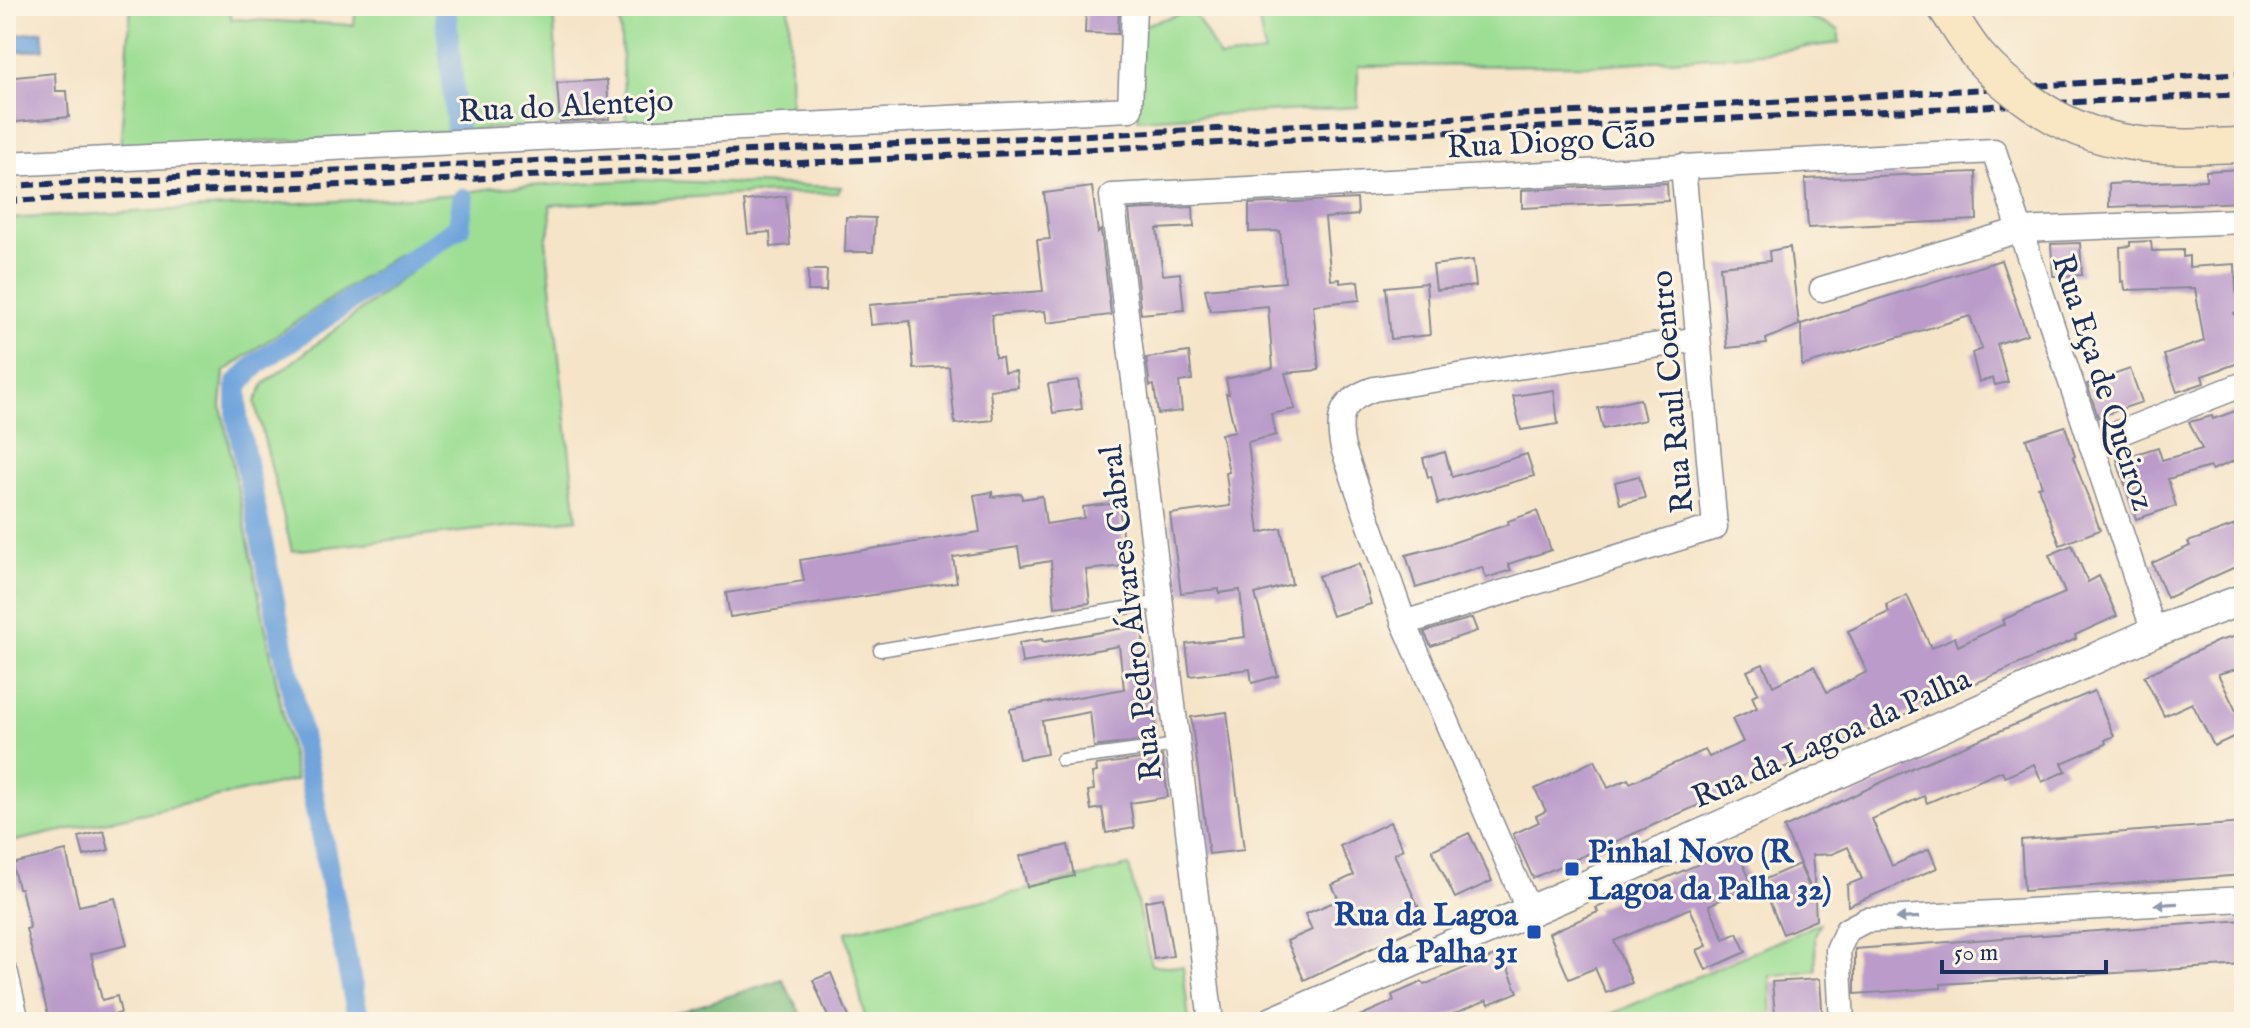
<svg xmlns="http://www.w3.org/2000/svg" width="2250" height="1028" font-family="'IM FELL English',serif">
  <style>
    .green { fill: #9dde94; stroke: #5c8679; stroke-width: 2 }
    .forest { fill: #7ebd7e; stroke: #4c766e; stroke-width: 2 }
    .water { fill: #70a4dc; stroke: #466a9d; stroke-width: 2 }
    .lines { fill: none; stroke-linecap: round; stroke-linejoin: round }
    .canal { stroke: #70a4dc; stroke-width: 22 }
    .building { fill: #ba9bca }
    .service-casing { stroke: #888a93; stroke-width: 15 }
    .minor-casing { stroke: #888a93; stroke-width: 27 }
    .tertiary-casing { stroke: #888a93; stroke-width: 33 }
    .service { stroke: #fff; stroke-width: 12 }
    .minor { stroke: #fff; stroke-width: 24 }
    .tertiary { stroke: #fff; stroke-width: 30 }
    .rail { stroke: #1b2f5e; stroke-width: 6; stroke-dasharray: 12 6; stroke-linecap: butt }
    .secondary-bridge-casing { stroke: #888a93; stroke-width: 37; stroke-linecap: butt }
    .secondary-bridge { stroke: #f9e7c3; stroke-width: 34 }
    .oneway { fill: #8d97ae }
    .transit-dot { fill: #1a4fb4; stroke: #fcf5e5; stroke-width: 3 }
    .labels { text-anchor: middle; stroke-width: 6; stroke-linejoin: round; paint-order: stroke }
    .street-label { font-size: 32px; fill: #1b2f5e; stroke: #fcf5e5 }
    .transit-label { font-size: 32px; font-weight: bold; fill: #164399; stroke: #fcf5e5; text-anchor: start }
  </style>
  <rect width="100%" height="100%" fill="#fcf5e5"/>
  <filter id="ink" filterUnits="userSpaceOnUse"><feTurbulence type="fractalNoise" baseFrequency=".0125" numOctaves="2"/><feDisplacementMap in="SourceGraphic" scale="16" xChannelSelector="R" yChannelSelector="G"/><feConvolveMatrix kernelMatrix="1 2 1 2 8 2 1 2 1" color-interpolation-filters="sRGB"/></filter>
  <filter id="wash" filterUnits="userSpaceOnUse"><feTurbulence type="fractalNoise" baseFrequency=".006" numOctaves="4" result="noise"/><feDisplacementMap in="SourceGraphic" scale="32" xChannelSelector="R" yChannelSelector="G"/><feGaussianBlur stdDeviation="1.8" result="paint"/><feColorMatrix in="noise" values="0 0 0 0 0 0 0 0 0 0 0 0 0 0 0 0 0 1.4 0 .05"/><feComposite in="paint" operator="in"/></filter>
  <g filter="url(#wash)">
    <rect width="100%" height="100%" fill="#f5e4c8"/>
    <g class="green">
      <polygon points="131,6 231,6 231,19 354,25 356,6 553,6 560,125 120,150"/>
      <polygon points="619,6 789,6 791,122 626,126"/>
      <polygon points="1256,6 1783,6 1839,30 1839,43 1743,55 1595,65 1358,66 1358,107 1138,119 1138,58 1144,25 1193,10 1220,58 1265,53"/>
      <polygon points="635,180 841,187 838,193 751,194 550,205 551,223 546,240 577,519 292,551 255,402 264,384 412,271 398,254 257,348 224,372 221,406 296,780 6,843 6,219 447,195 494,188"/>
      <polygon points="1129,866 1151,965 1183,967 1189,1022 866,1022 846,932"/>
      <polygon points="1820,923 1815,935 1816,970 1770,976 1772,1022 1593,1022"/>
    </g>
    <polygon class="forest" points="782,979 805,1022 649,1022"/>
    <polygon class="water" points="42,31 44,49 17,52 10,47 11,38 16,35"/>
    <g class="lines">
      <g class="canal">
        <polyline points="445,6 457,129"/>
        <polyline points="359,1022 237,418 237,384 259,362 459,227 463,199"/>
      </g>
    </g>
    <g id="blocks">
      <g class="building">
        <polygon points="1086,6 1119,6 1118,34 1085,33"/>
        <polygon points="55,73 56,91 67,91 69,117 6,123 6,78"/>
        <polygon points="607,80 609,119 560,122 557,83"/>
        <polygon points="2244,169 2244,202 2109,207 2109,184 2206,180 2206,171"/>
        <polygon points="1976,172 1977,220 1808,228 1805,179"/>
        <polygon points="1667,183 1668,201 1522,208 1522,190"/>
        <polygon points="1092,187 1098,233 1101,230 1111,315 1047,323 1045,311 992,315 995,357 1002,357 1004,372 1016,371 1018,387 990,390 993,420 955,424 949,367 914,369 910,321 871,325 869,305 1043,291 1037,240 1050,239 1044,193"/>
        <polygon points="786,196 790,245 771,247 770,232 748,234 744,201"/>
        <polygon points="1357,199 1358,215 1325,218 1331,280 1340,279 1340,283 1358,281 1360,300 1313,305 1319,370 1285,373 1295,409 1271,414 1276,435 1248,442 1259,533 1281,528 1292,584 1255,594 1278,676 1252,683 1250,669 1190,676 1186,644 1245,637 1240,590 1219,593 1219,589 1181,593 1170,514 1230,506 1226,473 1229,472 1221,434 1235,431 1226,394 1229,394 1226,379 1273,368 1268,306 1210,311 1205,289 1285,282 1280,231 1249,232 1249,204"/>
        <polygon points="1193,207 1194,227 1157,229 1163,275 1180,273 1184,310 1141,314 1129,210"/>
        <polygon points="846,217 875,218 873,252 845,252"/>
        <polygon points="2151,241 2152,251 2183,250 2183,257 2189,256 2189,267 2235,264 2236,291 2243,310 2234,313 2244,342 2244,361 2202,376 2204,383 2177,392 2164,355 2204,341 2195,288 2125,290 2124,281 2121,282 2120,247 2130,246 2130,242"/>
        <polygon points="2080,243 2082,275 2053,276 2051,244"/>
        <polygon points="1790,247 1799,325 1766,339 1767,344 1727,348 1720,266 1770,261 1769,251"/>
        <polygon points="1473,260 1476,286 1436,290 1433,265"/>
        <polygon points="2001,260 2027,334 1997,344 2008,382 1995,385 1993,378 1979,382 1972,353 1982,349 1970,316 1802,366 1801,324"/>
        <polygon points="808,270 827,270 826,291 808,291"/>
        <polygon points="1426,283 1430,335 1391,339 1386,287"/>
        <polygon points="1189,352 1192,380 1179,382 1182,411 1158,414 1154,385 1150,386 1146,358"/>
        <polygon points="2130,369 2142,402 2098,417 2087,384"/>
        <polygon points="1078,380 1082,409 1053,413 1048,384"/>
        <polygon points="1554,390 1558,424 1521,430 1513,396"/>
        <polygon points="1640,399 1645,420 1603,429 1598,408"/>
        <polygon points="2244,408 2244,457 2212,470 2210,467 2168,479 2176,506 2136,519 2117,460 2158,447 2162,460 2202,449 2189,422 2212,416 2213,419"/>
        <polygon points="2065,426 2075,456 2073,457 2100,530 2060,545 2038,487 2042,486 2026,439"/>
        <polygon points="1445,452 1452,477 1527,454 1534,476 1438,504 1431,476 1428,477 1423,458"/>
        <polygon points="1639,476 1645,498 1620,504 1615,482"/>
        <polygon points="992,492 992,497 1021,493 1022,499 1042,496 1046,524 1084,518 1083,507 1119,503 1125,566 1086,570 1090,603 1055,607 1051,561 1021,566 1018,547 953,557 957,582 730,617 726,593 804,581 800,560 980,532 974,495"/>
        <polygon points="1537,511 1551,550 1508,564 1511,570 1486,578 1482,567 1416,588 1406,555 1449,544 1509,524 1508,521"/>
        <polygon points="2244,522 2244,563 2167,598 2152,563 2190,546 2188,542"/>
        <polygon points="2072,545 2088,582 2099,576 2117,616 2075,635 2076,639 1533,878 1513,834 1539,822 1536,816 1546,811 1535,789 1595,760 1608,788 1628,779 1630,783 1705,750 1709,757 1743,742 1732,719 1757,708 1752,696 1758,693 1747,671 1763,664 1773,686 1814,666 1827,692 1867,672 1848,631 1889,612 1886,605 1907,595 1931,648 1955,637 1958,646 2004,624 2002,620 2065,593 2049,555"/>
        <polygon points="1359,564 1371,604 1332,616 1318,576"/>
        <polygon points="1472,618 1477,631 1431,646 1424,632"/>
        <polygon points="1142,625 1144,649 1149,648 1156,739 1094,747 1090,712 1042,721 1047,754 1019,759 1010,709 1124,689 1119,646 1022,663 1019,643 1042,639 1043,642"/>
        <polygon points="2244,634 2244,667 2218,674 2237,713 2244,709 2244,732 2214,746 2192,703 2164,716 2144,676 2218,641"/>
        <polygon points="2094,691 2114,736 2105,740 2106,744 2062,763 2066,771 2042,782 2034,764 2005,777 2002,771 1927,803 1924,796 1872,819 1892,866 1929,849 1937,868 1848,906 1847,885 1862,879 1848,847 1832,854 1812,855 1815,892 1813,893 1784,828 1912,768"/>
        <polygon points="1227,712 1244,850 1209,854 1191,717"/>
        <polygon points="1162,756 1168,797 1130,803 1134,828 1106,833 1102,808 1091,810 1088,791 1094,790 1092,773 1097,772 1096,765"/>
        <polygon points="1390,822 1403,849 1394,854 1426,923 1304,980 1287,941 1312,930 1305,914 1339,900 1332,885 1354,875 1340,846"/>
        <polygon points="2244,823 2244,875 2024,891 2021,840"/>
        <polygon points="104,831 109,850 84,856 79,837"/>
        <polygon points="1469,833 1492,881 1455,898 1432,850"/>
        <polygon points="1068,845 1074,876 1027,887 1020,856"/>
        <polygon points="1736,848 1753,886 1709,905 1724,939 1737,933 1746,952 1706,970 1697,950 1707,946 1690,908 1614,941 1632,983 1606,993 1595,968 1569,979 1549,933 1598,912 1596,908"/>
        <polygon points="66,851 79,906 115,898 127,945 91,954 102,1000 117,996 121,1013 81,1022 50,1022 26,929 30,928 21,888 18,888 12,864"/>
        <polygon points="1799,864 1815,900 1816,920 1783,934 1761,881"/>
        <polygon points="1163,898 1173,956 1154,959 1145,901"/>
        <polygon points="2244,920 2244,965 1941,984 1941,988 1855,994 1855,949"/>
        <polygon points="1501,953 1518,992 1489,1004 1487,1000 1433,1022 1346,1022 1394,1001 1392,995 1422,982 1424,985"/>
        <polygon points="831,973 851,1022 830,1022 813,980"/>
        <polygon points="1820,979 1823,1022 1779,1022 1778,1014 1775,1014 1772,982"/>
      </g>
    </g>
  </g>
  <g filter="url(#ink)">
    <use href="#blocks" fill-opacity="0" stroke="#888a93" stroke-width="2"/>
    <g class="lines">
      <defs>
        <g id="service">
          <polyline points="880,650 1160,602"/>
          <polyline points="1062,760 1178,745"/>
        </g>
        <g id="minor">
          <polyline points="6,164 1130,109 1134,6"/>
          <polyline points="1822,289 2020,230 2244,221"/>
          <polyline points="2091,444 2244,384"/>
          <polyline points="1404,623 1715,527 1683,166"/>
          <path d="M1529,911L1404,623L1343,448C1336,415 1342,400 1374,389L1698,339"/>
          <polyline points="6,974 17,1022"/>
          <polyline points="1211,1022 1112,196 1994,151 2154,632"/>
          <polyline points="1842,1022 1838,950 1847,930 1866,920 2244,899"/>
        </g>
        <polyline id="tertiary" points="1273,1022 1557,899 2154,632 2244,599"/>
      </defs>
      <use href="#service" class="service-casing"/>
      <use href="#minor" class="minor-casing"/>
      <use href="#tertiary" class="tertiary-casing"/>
      <use href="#service" class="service"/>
      <use href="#minor" class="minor"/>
      <use href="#tertiary" class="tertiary"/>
      <g class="rail">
        <polyline points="6,186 1725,105 2244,73"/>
        <polyline points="6,201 2244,94"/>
      </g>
      <defs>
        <path id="secondary-bridge" d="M1944,6C1956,23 1966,42 1979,57C1994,74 2012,89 2031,102C2099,151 2164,148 2244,145"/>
      </defs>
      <use href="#secondary-bridge" class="secondary-bridge-casing"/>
      <use href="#secondary-bridge" class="secondary-bridge"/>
    </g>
    <defs><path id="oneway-solid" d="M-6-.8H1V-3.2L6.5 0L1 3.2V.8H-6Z" transform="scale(2)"/></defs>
    <g class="oneway">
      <use href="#oneway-solid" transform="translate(2166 904) rotate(177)"/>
      <use href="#oneway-solid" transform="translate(1907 918) rotate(177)"/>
    </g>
  </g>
  <g class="transit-dot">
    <rect x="1564" y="861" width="16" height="16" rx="4"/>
    <rect x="1526" y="924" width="16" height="16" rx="4"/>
  </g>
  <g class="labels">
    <g class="street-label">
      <text transform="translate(566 105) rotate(-3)" y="11">Rua do Alentejo</text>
      <text transform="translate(1551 141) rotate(-3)" y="11">Rua Diogo Cão</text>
      <text transform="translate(2104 382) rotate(72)" y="11">Rua Eça de Queiroz</text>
      <text transform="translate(1671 392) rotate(-95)" y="11">Rua Raul Coentro</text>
      <text transform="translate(1130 613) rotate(-97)" y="11">Rua Pedro Álvares Cabral</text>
      <text transform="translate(1831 737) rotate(-24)" y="11">Rua da Lagoa da Palha</text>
    </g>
    <g class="transit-label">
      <text x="1588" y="862">Pinhal Novo (R<tspan x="1588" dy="37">Lagoa da Palha 32)</tspan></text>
      <text x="1518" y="925" text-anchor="end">Rua da Lagoa<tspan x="1518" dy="37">da Palha 31</tspan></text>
    </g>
  </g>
  <rect width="2250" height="1028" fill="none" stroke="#fcf5e5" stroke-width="32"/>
  <path d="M1942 960v12h164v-12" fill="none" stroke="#1b2f5e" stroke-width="4"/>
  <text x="1954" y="960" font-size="24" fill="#1b2f5e" stroke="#fcf5e5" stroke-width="6" paint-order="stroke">50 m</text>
</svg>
